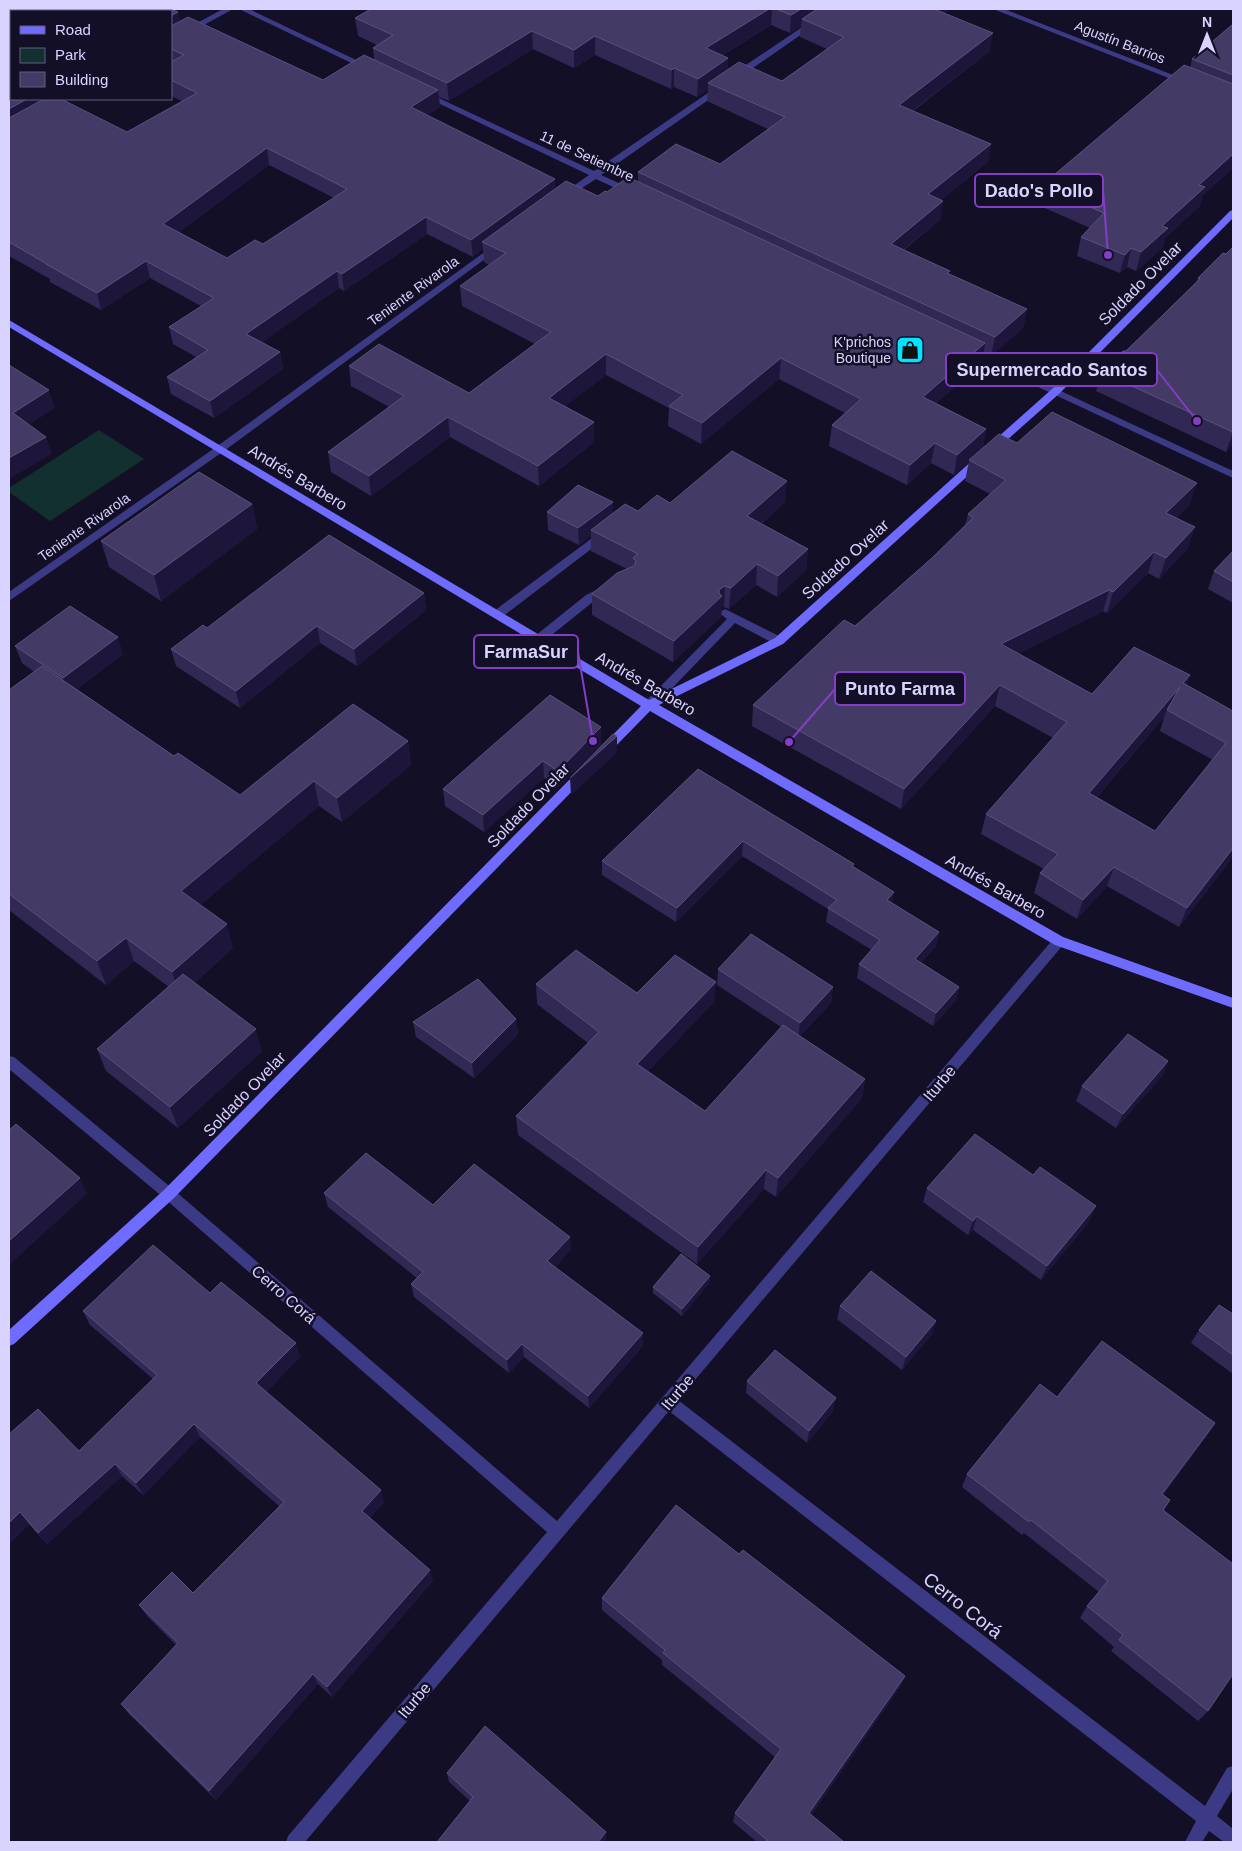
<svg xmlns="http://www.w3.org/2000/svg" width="1242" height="1851" font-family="Helvetica,sans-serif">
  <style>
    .green { fill: #12302f }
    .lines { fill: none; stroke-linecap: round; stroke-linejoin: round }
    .lane { fill: #3d3a85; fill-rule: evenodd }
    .street { fill: #3d3a85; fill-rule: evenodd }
    .secondary { fill: #6f6bff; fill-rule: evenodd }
    .wall { fill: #312854; fill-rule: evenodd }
    .shaded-wall { fill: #1d163a }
    .building { fill: #433a66; stroke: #5a527e; fill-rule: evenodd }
    .labels { text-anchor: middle; stroke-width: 5; stroke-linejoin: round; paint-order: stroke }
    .far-street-label { font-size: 14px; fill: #d9d4ff; stroke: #130f26 }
    .far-poi-label { font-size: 14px; fill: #d9d4ff; stroke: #130f26; text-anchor: end }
    .street-label { font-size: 16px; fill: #d9d4ff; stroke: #130f26 }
    .near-street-label { font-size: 19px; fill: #d9d4ff; stroke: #130f26 }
    .leader { fill: none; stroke: #843dc5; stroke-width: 2 }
    .callout-dot { fill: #843dc5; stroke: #130f26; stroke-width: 2 }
    .callout { fill: #130f26; stroke: #843dc5; stroke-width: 2 }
    .callout-label { font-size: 18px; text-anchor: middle; font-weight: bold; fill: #d9d4ff }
  </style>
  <rect width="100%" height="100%" fill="#130f26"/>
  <polygon class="green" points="99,430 144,459 50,521 9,492 9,488"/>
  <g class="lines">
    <g class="lane">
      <polygon points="603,530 607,531 608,534 607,537 502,617 494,617 492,614 494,611"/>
      <polygon points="607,585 611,586 612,589 611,592 594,601 543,642 535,642 533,639 535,636 586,595"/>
      <polygon points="725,609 783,638 785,641 779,645 775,644 735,623 653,708 645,708 643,705 645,702 727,619 719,613"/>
    </g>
    <g class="street">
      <polygon points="223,9 233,9 171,43 171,37"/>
      <polygon points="239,9 249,9 373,68 366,70"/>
      <polygon points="829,9 838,9 740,77 734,77 734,73"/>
      <polygon points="993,9 1004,9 1191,82 1184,84"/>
      <polygon points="721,84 725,87 724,89 601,175 634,190 634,194 628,194 596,179 565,199 562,198 562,194 589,175 419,94 426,92 594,171"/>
      <polygon points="497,243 502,246 500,248 224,451 9,601 9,592 216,447"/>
      <polygon points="968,348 1233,471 1233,478 965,353 965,349"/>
      <polygon points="1059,936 1063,937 1065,941 1063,945 678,1400 1205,1806 1227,1768 1233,1766 1233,1789 1217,1816 1233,1829 1233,1842 1224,1842 1209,1831 1202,1842 1185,1842 1196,1821 669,1411 305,1842 286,1842 288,1836 547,1532 164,1198 9,1069 9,1056 14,1057 174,1190 557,1521 1055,937"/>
    </g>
    <g class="secondary">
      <polygon points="1233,210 1233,218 1060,393 997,449 989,449 989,445 1052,389 1230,211"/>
      <polygon points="9,320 649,700 775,638 975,458 983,458 984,460 983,462 783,644 659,705 1063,937 1233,998 1233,1008 1055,945 650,711 609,753 601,753 599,750 601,747 641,706 9,327"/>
      <polygon points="582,770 586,771 588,774 586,777 174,1198 14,1344 9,1346 9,1330 164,1190 578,771"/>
    </g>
  </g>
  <g class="wall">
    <path d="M9,9H171L178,12L180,21L323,80L374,59L373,48L377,45L358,36L355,18L371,9H950L944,13L990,51L913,111L991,144L988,162L941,200V219L904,250L949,274L1027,309L1023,328L991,356L984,352L982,364L936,403L986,429L983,448L1017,443L1190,504L1176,518L1188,548L1159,579L1148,573L1107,613L1103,611L1018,654L1092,694L1190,675L1186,685L1233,711V857L1179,927L1107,886L1077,919L1034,893L1040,873L1044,869L981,834L986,814L1053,738L995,706L901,809L752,726L753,705L855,626L932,558L965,525L968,514L990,494L965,481L969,461L954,475L931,463L907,485L829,446L832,425L845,413L779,379L701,444L668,426L669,408L606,375L565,406L594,422V442L539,486L450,437L371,496L331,472L328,452L389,407L351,386L349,366L469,393L535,344L462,306L460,286L489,265L484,262L483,249L473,257L427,234L344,291L339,288L262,342L280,352L283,369L214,418L171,394L167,377L196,357L173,344L169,327L201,306L150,278L101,310L50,282V279L9,256V28L11,99L127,132L182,101L171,96V11H11V15L9,14ZM771,25L790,33L801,26L800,37L827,49L782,81L728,70L723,55ZM533,49L574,68L595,55L671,89L674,87L697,97L708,90L707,101L768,129L720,164L638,172V181L598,196L555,189V179L427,115L440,107L439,97L449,101ZM269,165L334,198L263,244L227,258L179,232ZM1164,717L1160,731L1213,760L1155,831L1097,797Z"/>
    <polygon points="1233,24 1233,168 1202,196 1200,206 1165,238 1163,247 1136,271 1127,267 1120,273 1077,256 1081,237 1090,228 1038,205 1041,186 1190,68 1192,59"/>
    <polygon points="1233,247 1233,444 1226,452 1096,391 1101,372 1126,351 1196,282 1198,278"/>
    <polygon points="613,502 613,513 638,511 670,503 785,502 761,524 808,549 806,570 777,597 756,585 729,609 724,607 722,609 721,617 673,662 592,615 592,594 627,569 591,551 591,536 579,545 548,530 547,512"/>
    <polygon points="252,504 257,529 161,601 109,567 101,541"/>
    <polygon points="1233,551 1233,603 1208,589 1214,571"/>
    <polygon points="424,593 426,610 357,666 320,643 240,708 176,666 171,649 207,628"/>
    <polygon points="15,646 123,654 77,689 174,756 240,795 408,741 411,765 342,822 319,806 200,905 233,948 194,983 262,1051 178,1128 106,1071 97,1049 169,987 134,961 106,985 9,910 9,690 34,672 22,663"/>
    <polygon points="601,727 601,744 558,787 544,778 484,832 445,806 443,789"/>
    <polygon points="698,769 854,864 853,866 892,903 939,932 936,946 921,963 959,987 956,1000 933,1026 857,978 859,964 872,950 826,922 828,909 742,856 676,922 602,875 602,861"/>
    <polygon points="718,969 833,987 831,1003 800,1036 865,1079 862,1098 776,1197 764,1189 697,1264 518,1135 516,1116 588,1043 537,1004 536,984 637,993 714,1002 648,1071 705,1111 781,1027 717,985"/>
    <polygon points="516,1019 518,1034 474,1078 416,1037 413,1022"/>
    <polygon points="1168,1061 1162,1076 1116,1128 1076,1101 1082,1086"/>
    <polygon points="927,1188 1090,1220 1041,1280 973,1230 968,1235 923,1202"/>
    <polygon points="324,1193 433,1205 571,1250 555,1267 643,1333 643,1346 589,1408 524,1357 509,1373 414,1297 411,1284 417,1278 328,1207"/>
    <polygon points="710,1276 709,1283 682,1316 653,1293 653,1287"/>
    <polygon points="210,1293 300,1357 266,1392 384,1502 370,1518 433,1581 332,1697 318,1684 216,1800 129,1714 121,1704 176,1645 147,1616 139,1605 193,1593 279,1506 200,1437 143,1495 122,1476 47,1544 29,1524 9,1544 9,1434 79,1451 153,1379 90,1325 83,1311"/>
    <polygon points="840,1306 932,1334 902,1370 837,1319"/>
    <polygon points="1233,1314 1233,1374 1191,1343 1199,1330"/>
    <polygon points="747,1381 833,1411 807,1443 746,1393"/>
    <polygon points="1057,1397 1215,1423 1206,1437 1163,1495 1170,1500 1164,1510 1208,1711 1198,1721 1111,1651 1114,1647 1080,1618 1087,1606 1099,1592 1024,1533 1022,1535 962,1487 967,1474"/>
    <polygon points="739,1554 905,1676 900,1687 811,1815 844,1842 757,1842 733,1822 735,1813 775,1757 662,1665 662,1660 602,1610 602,1598"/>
    <polygon points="447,1773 606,1839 604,1842 437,1842 470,1801 449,1782"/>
  </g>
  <g class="shaded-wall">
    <polygon points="769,9 772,9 771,25 705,66 706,48"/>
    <polygon points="801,9 826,9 802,19 801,26 790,33 791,15"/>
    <polygon points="930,9 950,9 928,25"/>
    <polygon points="178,12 182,29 171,35 171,16"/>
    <polygon points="532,31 533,49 449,101 447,83"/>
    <polygon points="993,33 990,51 896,123 899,105"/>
    <polygon points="595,36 595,55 574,68 574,50"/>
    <polygon points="728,58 728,76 708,83 708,90 697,97 698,79"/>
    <polygon points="674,68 674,87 671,89 672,70"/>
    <polygon points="438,90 440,107 412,124 411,107"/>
    <polygon points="27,99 46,99 9,129 9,109"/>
    <polygon points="991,144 988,162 926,213 928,194"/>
    <polygon points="267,148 269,165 167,241 163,224"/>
    <polygon points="1233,154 1233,168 1202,196 1200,206 1165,238 1163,247 1136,271 1141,252 1162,226 1199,185"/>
    <polygon points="555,179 555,196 482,242 483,249 473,257 471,240"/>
    <polygon points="943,201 941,219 888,262 891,244"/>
    <polygon points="426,217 427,234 344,291 342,274"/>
    <polygon points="1131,248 1127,267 1120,273 1125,255"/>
    <polygon points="146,261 150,278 101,310 97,293"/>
    <polygon points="337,271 339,288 250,351 246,334"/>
    <polygon points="1027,309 1023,328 991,356 995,337"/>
    <polygon points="985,343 982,364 920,417 923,397"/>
    <polygon points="280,352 283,369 214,418 210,401"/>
    <polygon points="606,354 606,375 550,418 549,398"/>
    <polygon points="781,358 779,379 701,444 702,423"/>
    <polygon points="49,390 55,408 19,431 13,413"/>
    <polygon points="448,417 450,437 371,496 369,476"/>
    <polygon points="594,422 594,442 539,486 538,466"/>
    <polygon points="986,429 983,449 954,475 957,455"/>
    <polygon points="1233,432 1233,444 1226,452"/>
    <polygon points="46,437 52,454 9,479 9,458"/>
    <polygon points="935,443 931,463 907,485 910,465"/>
    <polygon points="787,481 785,502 745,537 747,516"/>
    <polygon points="1197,483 1190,504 1160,534 1166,513"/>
    <polygon points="613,502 613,520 591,530 591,536 579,545 578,528"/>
    <polygon points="252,504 257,529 161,601 154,575"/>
    <polygon points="1195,527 1188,548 1159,579 1166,558"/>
    <polygon points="808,549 806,570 777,597 778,576"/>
    <polygon points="1154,552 1148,573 1107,613 1113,592"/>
    <polygon points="757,564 756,585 729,609 731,588"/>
    <polygon points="725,586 724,607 722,609 721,617 673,662 674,641 719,590"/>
    <polygon points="1109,590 1103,611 996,665 1001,644"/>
    <polygon points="424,593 426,610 357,666 354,649"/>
    <polygon points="317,626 320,643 240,708 236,691"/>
    <polygon points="118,637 123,654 69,695 63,678"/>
    <polygon points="1190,675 1183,695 1183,683"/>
    <polygon points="1000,685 995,706 901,809 904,789"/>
    <polygon points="1180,687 1167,710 1164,717 1083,813 1089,793"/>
    <polygon points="601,727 601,744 558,787 558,771"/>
    <polygon points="617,736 617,753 571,795 570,778"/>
    <polygon points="408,741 411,765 342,822 337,798"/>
    <polygon points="543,761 544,778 484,832 483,815"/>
    <polygon points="314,781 319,806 188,915 181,891"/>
    <polygon points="743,841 742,856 676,922 677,908"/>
    <polygon points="1233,848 1233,857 1179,927 1187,908"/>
    <polygon points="1114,867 1107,886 1077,919 1083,900"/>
    <polygon points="894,892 892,906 887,900"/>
    <polygon points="227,924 233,948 180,995 172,972"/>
    <polygon points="939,932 936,946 912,973 915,959"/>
    <polygon points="126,938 134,961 106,985 97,961"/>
    <polygon points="716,982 714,1002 637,1083 637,1064"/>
    <polygon points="833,987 831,1003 798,1038 800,1023"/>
    <polygon points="959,987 956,1000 933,1026 936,1013"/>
    <polygon points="516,1019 518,1034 474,1078 472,1063"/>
    <polygon points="256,1029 262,1051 178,1128 170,1107"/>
    <polygon points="1168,1061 1162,1076 1116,1128 1123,1114"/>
    <polygon points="865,1079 862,1098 776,1197 778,1178"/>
    <polygon points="766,1170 764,1189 697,1264 698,1247"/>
    <polygon points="80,1178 87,1194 9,1265 9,1241"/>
    <polygon points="1096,1206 1090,1220 1041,1280 1047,1266"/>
    <polygon points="977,1216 973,1230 968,1235 973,1221"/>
    <polygon points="570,1237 571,1250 548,1275 547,1261"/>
    <polygon points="710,1276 709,1283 682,1316 682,1309"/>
    <polygon points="936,1321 932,1334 902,1370 906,1357"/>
    <polygon points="643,1333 643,1346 589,1408 588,1396"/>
    <polygon points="296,1343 300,1357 261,1397 256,1383"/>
    <polygon points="522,1344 524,1357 509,1373 507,1360"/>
    <polygon points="836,1398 833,1411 807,1443 809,1431"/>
    <polygon points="1215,1423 1206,1437 1154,1507 1162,1494"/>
    <polygon points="194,1424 200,1437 143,1495 136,1483"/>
    <polygon points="115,1464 122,1476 47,1544 38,1533"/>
    <polygon points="381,1490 384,1502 366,1523 362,1511"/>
    <polygon points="20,1512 29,1524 9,1544 9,1523"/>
    <polygon points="430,1570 433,1581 332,1697 327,1687"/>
    <polygon points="313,1674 318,1684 216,1800 209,1791"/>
    <polygon points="905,1676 900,1687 805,1823 809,1813"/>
    <polygon points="606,1832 606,1839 604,1842 598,1842"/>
  </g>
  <g class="building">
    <polygon points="23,9 171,9 178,12 171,16 171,11 19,11"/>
    <polygon points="371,9 769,9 706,48 728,58 698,79 674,68 672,70 595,36 574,50 532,31 447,83 373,48 393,35 355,18"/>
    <polygon points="776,9 801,9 791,15"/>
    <polygon points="817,9 934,9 993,33 899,105 991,144 928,194 943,201 891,244 950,271 947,273 1027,309 995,337 638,172 676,144 720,164 785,117 708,83 739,62 782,81 844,37 802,19"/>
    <path d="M188,17L323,80L364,55L438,90L411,107L555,179L471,240L426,217L342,274L337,271L246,334L280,352L210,401L167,377L208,350L169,327L214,298L146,261L97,293L46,264H47L9,242V118L44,99H61L127,132L197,93L171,80V62L184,55L171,49V26ZM267,148L347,189L263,244L255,240L227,258L163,224Z"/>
    <polygon points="1233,24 1233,75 1192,59"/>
    <polygon points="11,26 11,99 27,99 9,109 9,28"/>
    <polygon points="1184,65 1233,84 1233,154 1199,185 1205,187 1162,226 1168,228 1141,252 1131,248 1125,255 1081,237 1104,213 1041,186"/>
    <polygon points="628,177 985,343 923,397 986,429 957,455 935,443 910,465 832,425 861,399 781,358 702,423 669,406 683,395 606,354 549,398 594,422 538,466 448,417 369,476 328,452 404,396 349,366 379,344 469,393 551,332 460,286 506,253 482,242 566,181 598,196 605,191 607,192"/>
    <polygon points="1233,247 1233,432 1101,372 1123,351 1126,351 1200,279 1198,278 1223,253 1226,254"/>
    <polygon points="9,365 49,390 13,413 46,437 9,458"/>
    <path d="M1052,412L1197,483L1166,513L1195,527L1166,558L1154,552L1113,592L1109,590L1001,644L1092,694L1134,647L1190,675L1183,683L1233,711V848L1187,908L1114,867L1083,900L1040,873L1058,854L986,814L1067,722L1000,685L904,789L753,705L844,620L855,626L932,558L973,518L968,514L1006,480L969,460L999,434L1017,443ZM1180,687L1167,710L1226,743L1155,831L1089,793Z"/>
    <polygon points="732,451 787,481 747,516 808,549 778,576 757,564 731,588 725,586 719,590 719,593 722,596 674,641 592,594 617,573 634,566 636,561 633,558 638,554 591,530 625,504 638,511 657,495 670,503"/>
    <polygon points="199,472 252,504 154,575 101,541"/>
    <polygon points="578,485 613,502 578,528 547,512"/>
    <polygon points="329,535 424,593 354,649 317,626 236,691 171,649 203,625 207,628"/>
    <polygon points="1233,551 1233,582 1214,571"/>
    <polygon points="70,606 118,637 63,678 15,646"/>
    <polygon points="42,666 174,756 178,753 240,795 353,704 408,741 337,798 314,781 181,891 227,924 172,972 126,938 97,961 9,894 9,690"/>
    <polygon points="550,695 601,727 558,771 543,761 483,815 443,789"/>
    <polygon points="613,734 617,736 570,778"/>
    <polygon points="698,769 854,864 852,866 894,892 887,900 939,932 915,959 959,987 936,1013 859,964 880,940 828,908 837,900 743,841 677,908 602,861"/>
    <polygon points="751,934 833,987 800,1023 718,969"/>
    <polygon points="576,950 637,993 675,955 716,982 637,1064 705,1111 783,1025 865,1079 778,1178 766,1170 698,1247 516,1116 599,1032 536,984"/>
    <polygon points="183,974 256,1029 170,1107 97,1049"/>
    <polygon points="478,979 516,1019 472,1063 413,1022"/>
    <polygon points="1128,1034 1168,1061 1123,1114 1082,1086"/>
    <polygon points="16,1124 80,1178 9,1241 9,1130"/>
    <polygon points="975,1134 1033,1175 1040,1167 1096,1206 1047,1266 977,1216 973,1221 927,1188"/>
    <polygon points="366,1153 433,1205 474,1164 570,1237 547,1261 643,1333 588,1396 522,1344 507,1360 411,1284 423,1272 324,1193"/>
    <polygon points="153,1245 210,1293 221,1282 296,1343 256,1383 381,1490 362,1511 430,1570 327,1687 313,1674 209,1791 121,1704 178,1643 139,1605 172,1572 193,1593 284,1502 194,1424 136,1483 115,1464 38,1533 20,1512 9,1523 9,1434 38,1409 79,1451 157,1375 83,1311"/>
    <polygon points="681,1254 710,1276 682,1309 653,1287"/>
    <polygon points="871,1271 936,1321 906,1357 840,1306"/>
    <polygon points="1219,1305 1233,1314 1233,1355 1199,1330"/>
    <polygon points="1102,1341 1215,1423 1162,1494 1170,1500 1163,1510 1233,1564 1233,1674 1208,1711 1119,1640 1123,1635 1087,1606 1108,1581 1031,1520 1029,1522 967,1474 1040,1384 1057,1397"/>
    <polygon points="775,1350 836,1398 809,1431 747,1381"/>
    <polygon points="676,1505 739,1554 743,1550 905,1676 809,1813 844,1842 765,1842 767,1840 735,1813 781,1749 663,1653 665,1650 602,1598"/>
    <polygon points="485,1726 606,1832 598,1842 437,1842 473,1797 447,1773"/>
  </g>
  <defs>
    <symbol id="shop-square" viewBox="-11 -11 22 22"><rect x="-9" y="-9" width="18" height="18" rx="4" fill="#00e5ff" stroke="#130f26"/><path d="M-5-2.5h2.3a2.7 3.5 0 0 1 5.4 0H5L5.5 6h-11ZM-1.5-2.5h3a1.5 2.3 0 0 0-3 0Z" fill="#111"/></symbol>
  </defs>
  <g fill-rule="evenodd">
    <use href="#shop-square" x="894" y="334" width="32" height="32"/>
  </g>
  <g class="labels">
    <g class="far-street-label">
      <text transform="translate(1120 42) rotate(21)" y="5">Agustín Barrios</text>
      <text transform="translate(587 156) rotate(25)" y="5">11 de Setiembre</text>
      <text transform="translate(413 291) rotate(-36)" y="5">Teniente Rivarola</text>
      <text transform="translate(84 527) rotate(-35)" y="5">Teniente Rivarola</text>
    </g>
    <g class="far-poi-label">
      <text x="891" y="347">K'prichos<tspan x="891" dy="16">Boutique</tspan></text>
    </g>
    <g class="street-label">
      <text transform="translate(1140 283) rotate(-45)" y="6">Soldado Ovelar</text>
      <text transform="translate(298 477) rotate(31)" y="6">Andrés Barbero</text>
      <text transform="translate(845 559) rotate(-42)" y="6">Soldado Ovelar</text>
      <text transform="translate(646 683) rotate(30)" y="6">Andrés Barbero</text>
      <text transform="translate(528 805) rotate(-46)" y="6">Soldado Ovelar</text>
      <text transform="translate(996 886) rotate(30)" y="6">Andrés Barbero</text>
      <text transform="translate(939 1083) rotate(-50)" y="6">Iturbe</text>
      <text transform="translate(244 1094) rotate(-46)" y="6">Soldado Ovelar</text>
      <text transform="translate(284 1294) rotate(41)" y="6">Cerro Corá</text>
      <text transform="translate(677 1392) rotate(-50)" y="6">Iturbe</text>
      <text transform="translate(414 1700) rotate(-50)" y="6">Iturbe</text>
    </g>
    <g class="near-street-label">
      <text transform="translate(963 1605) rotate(38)" y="7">Cerro Corá</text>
    </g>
  </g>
  <path class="leader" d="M1108 255L1103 190M1197 421L1157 370M593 741L578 652M789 742L835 689"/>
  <g class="callout-dot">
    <circle cx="1108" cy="255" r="5"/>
    <circle cx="1197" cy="421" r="5"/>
    <circle cx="593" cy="741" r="5"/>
    <circle cx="789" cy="742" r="5"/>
  </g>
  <g class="callout">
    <rect x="975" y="174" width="128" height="33" rx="5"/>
    <rect x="946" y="353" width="211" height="33" rx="5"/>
    <rect x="474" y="635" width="104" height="33" rx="5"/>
    <rect x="835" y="672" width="130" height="33" rx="5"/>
  </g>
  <g class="callout-label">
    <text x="1039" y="197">Dado's Pollo</text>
    <text x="1052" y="376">Supermercado Santos</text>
    <text x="526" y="658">FarmaSur</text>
    <text x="900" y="695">Punto Farma</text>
  </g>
  <rect width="1242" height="1851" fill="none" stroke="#d9d4ff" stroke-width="20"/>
  <rect x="10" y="10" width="162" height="90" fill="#130f26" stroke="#625e7d"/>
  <rect x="20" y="26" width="25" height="8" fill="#6f6bff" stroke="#625e7d"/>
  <text x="55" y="35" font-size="15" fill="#d9d4ff">Road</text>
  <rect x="20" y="48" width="25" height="15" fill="#12302f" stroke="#625e7d"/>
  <text x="55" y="60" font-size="15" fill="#d9d4ff">Park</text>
  <rect x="20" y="72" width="25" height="15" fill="#433a66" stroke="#625e7d"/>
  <text x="55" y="85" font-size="15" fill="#d9d4ff">Building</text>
  <g transform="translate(1207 35)" stroke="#130f26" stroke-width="4" paint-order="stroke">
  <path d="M0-4L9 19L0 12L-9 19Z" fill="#d9d4ff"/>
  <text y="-8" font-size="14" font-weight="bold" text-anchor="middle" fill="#d9d4ff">N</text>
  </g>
</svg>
